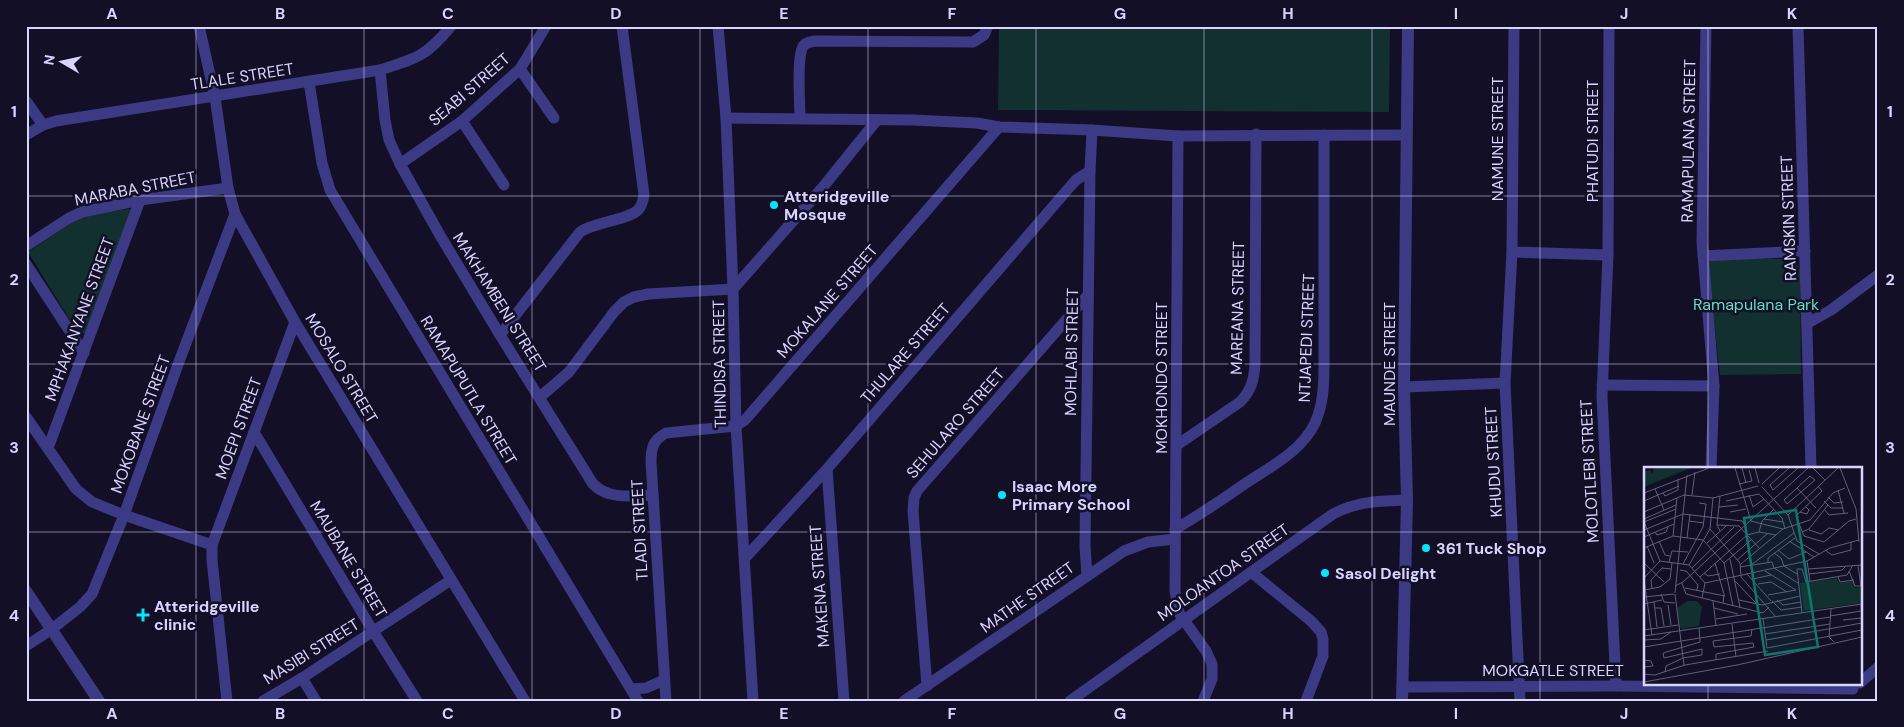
<svg xmlns="http://www.w3.org/2000/svg" width="1904" height="727" font-family="'DM Sans',sans-serif">
  <style>
    .green { fill: #12302f }
    .lines { fill: none; stroke-linecap: round; stroke-linejoin: round }
    .minor { stroke: #3d3a85; stroke-width: 11 }
    .tertiary { stroke: #3d3a85; stroke-width: 12 }
    .grid { fill: none; stroke: #d9d4ff; stroke-width: 1; stroke-opacity: 0.55 }
    .poi-dot { fill: #00e5ff; stroke: #130f26; stroke-width: 2 }
    .labels { text-anchor: middle; stroke-width: 5; stroke-linejoin: round; paint-order: stroke }
    .street-label { font-size: 16px; fill: #d9d4ff; stroke: #130f26 }
    .poi-label { font-size: 16px; font-weight: bold; fill: #d9d4ff; stroke: #130f26; text-anchor: start }
    .park-label { font-size: 16px; fill: #5fe0c0; stroke: #130f26 }
    .inset-road { fill: none; stroke: #625e7d; stroke-width: 1 }
    .view { fill: #0f766e; fill-opacity: 0.15; stroke: #0f766e; stroke-width: 2.5 }
    .inset-edge { fill: none; stroke: #d9d4ff; stroke-width: 2.5 }
    .neatline { fill: none; stroke: #d9d4ff; stroke-width: 2 }
    .grid-label { font-size: 16px; text-anchor: middle; font-weight: bold; fill: #d9d4ff }
  </style>
  <rect width="100%" height="100%" fill="#130f26"/>
  <g class="green">
    <polygon points="999,26 1390,26 1389,112 998,110"/>
    <polygon points="131,209 86,333 78,333 28,252 84,214"/>
    <polygon points="1710,258 1794,259 1800,271 1801,374 1720,375 1708,269"/>
  </g>
  <g class="lines">
    <g class="minor">
      <polyline points="199,26 215,97 228,188 235,214 295,322 525,701"/>
      <polyline points="718,26 726,118 733,289 736,426 753,701"/>
      <polyline points="1514,26 1512,252 1505,383 1520,701"/>
      <polyline points="1609,26 1608,255 1602,396 1616,686"/>
      <polyline points="1706,26 1702,242 1714,386 1711,468"/>
      <polyline points="1798,26 1811,468"/>
      <polyline points="520,69 554,118"/>
      <path d="M380,70L385,120L389,140L400,164L441,237L500,335L593,484C609,500 632,496 653,495"/>
      <polyline points="309,82 322,163 330,190 638,701"/>
      <polyline points="26,101 43,125"/>
      <polyline points="726,118 913,120 977,123 999,127 1092,130 1178,136 1406,135"/>
      <path d="M800,118C800,104 796,54 804,45C807,42 810,42 815,41L973,42L984,35L988,26"/>
      <polyline points="462,121 504,185"/>
      <path d="M26,135L43,125L56,121L380,70C416,59 427,56 451,26"/>
      <polyline points="1178,136 1175,591 1179,613 1206,651 1212,664 1212,679 1203,701"/>
      <polyline points="400,164 462,121 520,69 546,26"/>
      <polyline points="26,246 69,218 82,212 140,200 228,188"/>
      <polyline points="1512,252 1608,255"/>
      <polyline points="1703,256 1805,251"/>
      <polyline points="26,264 84,353"/>
      <polyline points="1808,323 1831,310 1878,275"/>
      <path d="M500,335L580,232C595,222 628,220 638,210C642,206 643,201 644,195L622,26"/>
      <polyline points="1602,385 1714,386"/>
      <polyline points="1404,387 1505,383"/>
      <polyline points="540,397 569,372 614,312 624,302 634,297 648,294 733,289 823,187 877,120"/>
      <polyline points="26,417 76,489 92,502 124,515 212,545"/>
      <polyline points="254,432 373,631 417,701"/>
      <path d="M1177,445L1240,402C1251,391 1254,380 1255,364L1256,134"/>
      <polyline points="48,448 140,200"/>
      <polyline points="827,469 844,701"/>
      <path d="M1175,529C1200,515 1223,499 1246,483C1270,467 1302,451 1315,423C1323,405 1324,386 1324,367V135"/>
      <polyline points="745,558 827,469 1068,189 1076,180 1090,171"/>
      <polyline points="1251,572 1311,621 1321,632 1323,639 1323,656 1306,701"/>
      <polyline points="1087,575 1085,547 1090,171 1092,130"/>
      <polyline points="26,646 52,629 80,607 92,594 124,515 180,359 235,214"/>
      <polyline points="302,678 316,701"/>
      <polyline points="1860,683 1878,667"/>
      <polyline points="927,686 913,511 914,498 917,491 1087,296"/>
      <polyline points="1402,687 1616,686 1853,689"/>
      <polyline points="631,689 646,688 664,680"/>
      <polyline points="227,701 212,560 212,545 295,322"/>
      <polyline points="263,701 302,678 451,580"/>
      <path d="M666,701L651,462C651,448 653,440 666,433L736,426L745,420L999,127"/>
      <polyline points="904,701 1124,551 1148,542 1175,539"/>
      <path d="M1070,701L1333,514C1357,501 1380,501 1407,500"/>
    </g>
    <g class="tertiary">
      <polyline points="26,591 99,701"/>
      <polyline points="1402,701 1407,500 1404,387 1408,26"/>
    </g>
  </g>
  <path class="grid" d="M196,26V701M364,26V701M532,26V701M700,26V701M868,26V701M1036,26V701M1204,26V701M1372,26V701M1540,26V701M1708,26V468M26,196H1878M26,364H1878M26,532H1645M1860,532H1878M1708,683V701"/>
  <g class="poi-dot">
    <circle cx="774" cy="205" r="5"/>
    <circle cx="1002" cy="495" r="5"/>
    <circle cx="1426" cy="548" r="5"/>
    <circle cx="1325" cy="573" r="5"/>
    <path d="M140.5 607.5h5v5h5v5h-5v5h-5v-5h-5v-5h5z"/>
  </g>
  <g class="labels">
    <g class="street-label">
      <text transform="translate(242 76) rotate(-9)" y="6">TLALE STREET</text>
      <text transform="translate(469 89) rotate(-41)" y="6">SEABI STREET</text>
      <text transform="translate(1497 139) rotate(-90)" y="6">NAMUNE STREET</text>
      <text transform="translate(1592 141) rotate(-90)" y="6">PHATUDI STREET</text>
      <text transform="translate(1688 141) rotate(-89)" y="6">RAMAPULANA STREET</text>
      <text transform="translate(135 188) rotate(-11)" y="6">MARABA STREET</text>
      <text transform="translate(1788 218) rotate(-92)" y="6">RAMSKIN STREET</text>
      <text transform="translate(827 301) rotate(-49)" y="6">MOKALANE STREET</text>
      <text transform="translate(500 302) rotate(58)" y="6">MAKHAMBENI STREET</text>
      <text transform="translate(1237 308) rotate(-89)" y="6">MAREANA STREET</text>
      <text transform="translate(79 319) rotate(-70)" y="6">MPHAKANYANE STREET</text>
      <text transform="translate(1306 338) rotate(-88)" y="6">NTJAPEDI STREET</text>
      <text transform="translate(1071 352) rotate(-89)" y="6">MOHLABI STREET</text>
      <text transform="translate(905 353) rotate(-49)" y="6">THULARE STREET</text>
      <text transform="translate(719 364) rotate(-91)" y="6">THINDISA STREET</text>
      <text transform="translate(1389 364) rotate(-90)" y="6">MAUNDE STREET</text>
      <text transform="translate(342 368) rotate(59)" y="6">MOSALO STREET</text>
      <text transform="translate(1161 378) rotate(-90)" y="6">MOKHONDO STREET</text>
      <text transform="translate(469 390) rotate(59)" y="6">RAMAPUPUTLA STREET</text>
      <text transform="translate(955 423) rotate(-49)" y="6">SEHULARO STREET</text>
      <text transform="translate(140 424) rotate(-70)" y="6">MOKOBANE STREET</text>
      <text transform="translate(238 428) rotate(-70)" y="6">MOEPI STREET</text>
      <text transform="translate(1493 462) rotate(-93)" y="6">KHUDU STREET</text>
      <text transform="translate(1589 471) rotate(-93)" y="6">MOLOTLEBI STREET</text>
      <text transform="translate(639 530) rotate(-93)" y="6">TLADI STREET</text>
      <text transform="translate(349 559) rotate(59)" y="6">MAUBANE STREET</text>
      <text transform="translate(1223 572) rotate(-35)" y="6">MOLOANTOA STREET</text>
      <text transform="translate(819 586) rotate(-94)" y="6">MAKENA STREET</text>
      <text transform="translate(1027 597) rotate(-35)" y="6">MATHE STREET</text>
      <text transform="translate(311 651) rotate(-32)" y="6">MASIBI STREET</text>
      <text x="1553" y="676">MOKGATLE STREET</text>
    </g>
    <g class="poi-label">
      <text x="784" y="202">Atteridgeville<tspan x="784" dy="18">Mosque</tspan></text>
      <text x="1012" y="492">Isaac More<tspan x="1012" dy="18">Primary School</tspan></text>
      <text x="1436" y="554">361 Tuck Shop</text>
      <text x="1335" y="579">Sasol Delight</text>
      <text x="154" y="612">Atteridgeville<tspan x="154" dy="18">clinic</tspan></text>
    </g>
    <g class="park-label">
      <text x="1756" y="310">Ramapulana Park</text>
    </g>
  </g>
  <g transform="translate(1644 467)">
    <rect width="218" height="218" fill="#130f26"/>
    <path d="M5,1L8,7L10,1H47L0,20V4H5ZM193,111L195,116L210,114L211,121L217,120V136L160,144L156,116ZM44,134H53L58,140L55,159L39,162L35,160L33,141Z" fill="#12302f"/>
    <path class="inset-road" d="M91,1L107,54M98,1L102,16M111,1L115,16M145,1L126,18L129,23L154,1M169,1L181,13M196,1L212,42L215,75M166,9L171,13L143,37L140,33ZM95,17L108,14L105,3M118,17L135,1M174,19L178,24L152,49L160,69L180,75L205,54L212,52M118,20L144,48L153,74L175,87M153,21L172,41M11,22L20,43M194,23L200,46M0,26L65,1M19,26L21,29L34,23V12M48,28L51,5M105,28L109,40L120,32M76,29L73,58L76,64M184,30L190,36L199,35M0,34L35,19M82,34L115,27L138,51L141,62M180,34L187,41H199M75,40L94,38M180,42L185,48L204,46M0,45L40,28L69,31L114,19M86,45L102,42M156,45L163,47L165,43L162,40M144,48L194,1M0,52L32,38M120,52L139,55M45,54L60,56M107,54L139,62M0,55L16,94M0,55L32,42M73,58L95,59L116,82M66,62L96,96L97,110L132,150M0,63L39,47L98,54L102,59M165,63L177,67L185,61L195,63M11,65L13,68L22,65L24,60M115,65L118,54L130,42M158,65L165,62L184,38M29,69L33,31M0,70L30,57M43,71L46,47M15,74L21,88L26,89M145,74L170,90M63,76L82,59M3,79L10,96M0,81L29,69L59,73L80,96L89,139M134,83L145,92L162,85M181,83L188,88L207,83V75M130,86L137,91L140,99L153,107M86,92L96,140M93,93L123,67M16,94L45,98L61,116L58,131M163,94L166,114M25,95L28,84L44,85M0,96L20,115M71,96L80,127L79,136M80,96L107,73M124,96V91L151,71M39,97L59,60L62,37L55,36M97,97L139,62L166,53L189,26L201,21M45,98L66,62L69,31M107,98L150,66M214,99L217,119M96,100L128,95L130,101L154,116M48,101L90,60M153,102H158L162,115L203,108L209,98M153,102L158,146M164,102L218,98M36,103L42,104L54,118L53,123M121,104L152,123M205,104L211,119H218M60,106L64,109L76,107M103,107L127,134M165,107L198,103L202,99M56,110L103,68L115,65L132,68M194,110L196,115L210,113M0,111L16,94M109,112L127,108M0,113L8,168M91,114L112,136M38,116L42,127L119,146L125,140M61,116L163,94L186,81L215,73M114,117L127,115L143,125M31,119L39,115L164,1M41,121L81,129M8,122L7,113L18,101L27,102M1,123L16,120L26,112L28,96M31,126L43,8M17,127L20,135L31,136M31,127L40,198M124,128L152,123M0,130L30,127M95,133L118,138L156,129M133,133L139,138L157,135M69,134L72,159M128,134L137,143L158,140M10,135L13,160M0,137L18,133M217,137L218,153M24,138L27,158M11,141H17L20,159M70,141L94,147M187,142L185,170L190,175M186,149L217,144M72,152L103,147M119,152L123,181M199,153L217,151M88,157L92,190M0,163L34,158M121,167L186,157M0,169L218,137M0,173L17,172L27,165M122,173L218,156M0,180L186,150M123,181L218,163M39,191L58,188V182L20,191L19,186L56,175L55,161M0,193L7,194L9,199L0,200M72,193V187L110,180L109,176L70,180L69,174L107,169L108,162M21,205L22,199L39,191M0,207L11,208L41,198L124,184M0,215L93,198L218,170"/>
    <path class="view" d="M152,43L174,180L121,188L100,51Z"/>
    <rect width="218" height="218" class="inset-edge"/>
  </g>
  <rect width="1904" height="727" fill="none" stroke="#130f26" stroke-width="55"/>
  <g transform="translate(62 62) rotate(279)" stroke="#130f26" stroke-width="4" paint-order="stroke">
  <path d="M0-4L9 19L0 12L-9 19Z" fill="#d9d4ff"/>
  <text y="-8" font-size="14" font-weight="bold" text-anchor="middle" fill="#d9d4ff">N</text>
  </g>
  <rect x="28" y="28" width="1848" height="672" class="neatline"/>
  <g class="grid-label">
    <text x="112" y="19">A</text>
    <text x="280" y="19">B</text>
    <text x="448" y="19">C</text>
    <text x="616" y="19">D</text>
    <text x="784" y="19">E</text>
    <text x="952" y="19">F</text>
    <text x="1120" y="19">G</text>
    <text x="1288" y="19">H</text>
    <text x="1456" y="19">I</text>
    <text x="1624" y="19">J</text>
    <text x="1792" y="19">K</text>
    <text x="14" y="117">1</text>
    <text x="1890" y="117">1</text>
    <text x="14" y="285">2</text>
    <text x="1890" y="285">2</text>
    <text x="14" y="453">3</text>
    <text x="1890" y="453">3</text>
    <text x="14" y="621">4</text>
    <text x="1890" y="621">4</text>
    <text x="112" y="719">A</text>
    <text x="280" y="719">B</text>
    <text x="448" y="719">C</text>
    <text x="616" y="719">D</text>
    <text x="784" y="719">E</text>
    <text x="952" y="719">F</text>
    <text x="1120" y="719">G</text>
    <text x="1288" y="719">H</text>
    <text x="1456" y="719">I</text>
    <text x="1624" y="719">J</text>
    <text x="1792" y="719">K</text>
  </g>
</svg>
